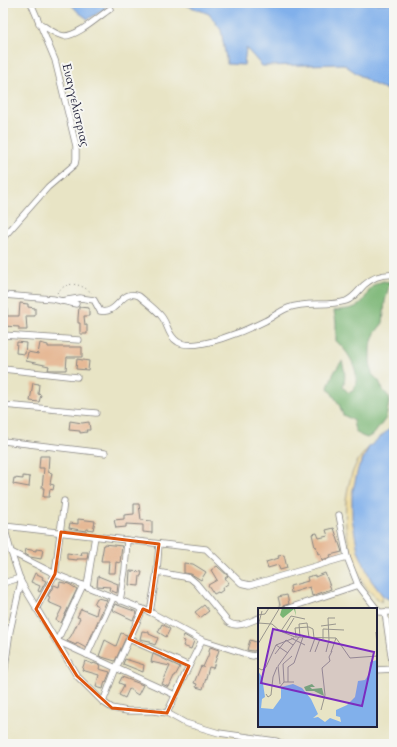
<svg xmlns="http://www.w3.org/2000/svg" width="397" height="747" font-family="Cardo,serif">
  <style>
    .forest { fill: #7ab674; stroke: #4e6c58 }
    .sand { fill: #eeda9e; stroke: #887e6c }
    .water { fill: #81b0eb; stroke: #526993 }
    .building { fill: #e6b996 }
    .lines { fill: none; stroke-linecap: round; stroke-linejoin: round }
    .minor-casing { stroke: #858380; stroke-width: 7 }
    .path { stroke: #858380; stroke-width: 1; stroke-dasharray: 1 3; stroke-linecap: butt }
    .minor { stroke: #fff; stroke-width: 5.5 }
    .marked { fill: none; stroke: #de560e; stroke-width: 3; stroke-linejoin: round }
    .labels { text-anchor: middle; stroke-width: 4; stroke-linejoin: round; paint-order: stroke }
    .street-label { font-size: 12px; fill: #22223b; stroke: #f6f6f2 }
    .inset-road { fill: none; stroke: #99968e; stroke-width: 1 }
    .view { fill: #7b2cbf; fill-opacity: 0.15; stroke: #7b2cbf; stroke-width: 2 }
    .inset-edge { fill: none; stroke: #22223b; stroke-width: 2 }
  </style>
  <rect width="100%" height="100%" fill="#f6f6f2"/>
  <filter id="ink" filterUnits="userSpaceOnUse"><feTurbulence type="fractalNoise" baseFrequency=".025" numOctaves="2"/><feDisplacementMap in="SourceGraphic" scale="8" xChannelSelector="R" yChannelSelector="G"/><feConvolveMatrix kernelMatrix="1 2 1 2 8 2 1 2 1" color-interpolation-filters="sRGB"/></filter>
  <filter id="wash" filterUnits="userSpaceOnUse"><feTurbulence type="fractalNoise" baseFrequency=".012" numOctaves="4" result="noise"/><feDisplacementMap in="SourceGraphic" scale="16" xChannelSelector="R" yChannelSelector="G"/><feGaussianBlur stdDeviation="0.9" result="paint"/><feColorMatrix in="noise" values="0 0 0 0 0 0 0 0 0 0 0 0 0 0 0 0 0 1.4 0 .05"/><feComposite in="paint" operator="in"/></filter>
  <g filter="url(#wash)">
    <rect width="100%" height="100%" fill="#e8e4c5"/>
    <path class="forest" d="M383,281L390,282L385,301L383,323L375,333L370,347V361L372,374L379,381L383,390L390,398L386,418L374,434L367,438C357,435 354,431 353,420L343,415L339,404L328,388C331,377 335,370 342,361C345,371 346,377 343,387L349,393L354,390C355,387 356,384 356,381C358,367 346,349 336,341V322L334,311C342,309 355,310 361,303C371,292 366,287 383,281Z"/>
    <path class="sand" d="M369,447L358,469L371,580L383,596L381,602C377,598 370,593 366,587C344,553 338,501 356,464C359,458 365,452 369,447Z"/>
    <g class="water">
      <polygon points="70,3 104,3 105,9 88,19 78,12"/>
      <polygon points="181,3 394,3 394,93 371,83 343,64 262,66 246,48 244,65 227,64 221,30 209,14"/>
      <polygon points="394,425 394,602 383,596 371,580 358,551 352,518 352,494 358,469 369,447"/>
    </g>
    <g id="blocks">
      <g class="building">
        <polygon points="3,302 7,302 7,316 19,316 20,303 28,304 28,307 35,308 35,316 26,316 27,330 19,330 19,327 3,326"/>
        <polygon points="79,307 89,308 89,316 84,316 85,325 87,325 87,334 80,334 80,323 78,323 78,318"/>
        <polygon points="17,342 26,343 25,354 16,353"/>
        <polygon points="40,343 48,345 48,347 82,347 82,357 67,357 66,370 48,370 49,366 26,361 28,352 38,354"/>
        <polygon points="77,359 89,361 88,370 76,369"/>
        <polygon points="33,383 39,384 38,394 41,395 39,402 30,401"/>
        <polygon points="70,421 82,423 89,422 90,430 86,430 87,432 80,433 80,431 69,430"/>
        <polygon points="40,456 49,456 48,472 52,473 50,484 54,485 53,490 50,489 49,497 43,497 44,488 42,488 44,468 39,468"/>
        <polygon points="23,476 30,477 29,487 13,484 14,478 23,479"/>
        <polygon points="134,504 139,504 141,520 152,521 152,533 143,532 143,525 126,524 126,527 116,528 114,520 124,519 124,515 134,514"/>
        <polygon points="78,519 95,521 93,530 87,529 86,531 69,528 70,523 78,524"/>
        <polygon points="334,528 342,552 330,555 331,557 322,560 320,553 318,554 316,546 315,547 312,534 317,533 319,538 328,536 326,530"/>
        <polygon points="104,544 122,546 120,563 116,562 115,573 108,573 109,561 101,561"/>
        <polygon points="26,549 36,551 36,549 43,550 41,559 30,557 25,554"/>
        <polygon points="81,552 88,552 87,559 77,559 77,560 67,559 67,553 82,555"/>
        <polygon points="284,555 287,568 280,570 278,565 268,568 266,562 279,558 278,556"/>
        <polygon points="184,563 193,564 206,572 201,580 191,574 184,573"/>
        <polygon points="217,566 228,576 225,578 229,583 222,588 223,590 219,593 218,592 214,594 208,585 217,580 211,570"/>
        <polygon points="130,571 142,572 141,576 140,576 139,586 129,585"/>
        <polygon points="35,573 43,577 42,579 46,581 40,592 38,591 40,586 31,582"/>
        <polygon points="325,573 331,589 312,596 310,587 291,593 290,586 308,581 307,577 315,575 315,577"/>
        <polygon points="98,576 118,584 117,593 109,590 110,587 97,586"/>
        <polygon points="60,582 69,584 77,589 61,623 56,620 62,608 48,602 50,597 48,596 54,585 59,587"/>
        <polygon points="287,595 289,604 283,606 281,609 278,597"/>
        <polygon points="97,598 107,600 86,648 77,643 76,645 67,641 71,636 80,618 77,617 81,609 96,615 98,606 94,604"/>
        <polygon points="115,604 137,612 133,620 112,610"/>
        <polygon points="204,605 209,611 200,618 195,612"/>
        <polygon points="162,624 170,629 166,637 158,632"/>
        <polygon points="142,631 149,632 149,634 158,638 155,645 150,643 150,641 140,639"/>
        <polygon points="121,633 127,635 115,661 99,656 105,640 116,646"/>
        <polygon points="184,635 194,641 191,649 183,646 185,641 182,640"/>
        <polygon points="250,640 259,643 257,650 253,651 247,650"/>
        <polygon points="210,647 219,650 213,668 209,667 203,689 196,687 197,684 194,683 201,666 203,667 208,656"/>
        <polygon points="153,654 180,667 175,676 174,676 169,687 162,684 170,666 151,662"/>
        <polygon points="125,659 144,665 143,672 123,664"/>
        <polygon points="85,661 93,664 94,663 96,664 100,665 99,669 110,672 106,682 105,681 103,689 96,687 99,675 82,670"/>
        <polygon points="122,677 143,685 138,695 129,689 125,698 119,695 124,685 119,683"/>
      </g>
    </g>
  </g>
  <g filter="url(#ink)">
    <use href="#blocks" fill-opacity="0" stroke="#858380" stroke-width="1"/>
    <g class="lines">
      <defs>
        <g id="minor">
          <path d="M39,23C46,27 55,35 64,36C78,36 98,17 110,9"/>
          <polyline points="3,238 48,187 75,164 76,159 76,146 55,60 31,3"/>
          <polyline points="3,295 53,299 76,304"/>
          <path d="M61,301L80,298L94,300L100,311C119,315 120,288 139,296C147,303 156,309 162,317C168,325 168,336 178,342C196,352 247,330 265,321C273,317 280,311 288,308C307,301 327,307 346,301C354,298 358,291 364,285C373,277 382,274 394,275"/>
          <polyline points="3,335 79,340"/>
          <polyline points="3,369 77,377"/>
          <polyline points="3,405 96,413"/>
          <polyline points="3,441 105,453"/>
          <polyline points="339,515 347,557 358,585 379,612 394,612"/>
          <polyline points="3,516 4,526 11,552 21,582 10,631 3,683"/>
          <polyline points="4,526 206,549 241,583 250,585 347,557"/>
          <polyline points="11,552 55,574 150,612 202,640 249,655 253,656 259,654"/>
          <path d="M157,572L190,578L196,583L228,622C237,629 249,622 259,618"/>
          <polyline points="21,582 77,676 103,702 112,708 127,711 153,711 167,713 185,723 219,733 276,741 282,744"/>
          <polyline points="3,583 20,578"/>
          <polyline points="83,585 57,641 175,695"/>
          <polyline points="87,586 95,536"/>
          <polyline points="120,601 125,570 127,540"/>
          <polyline points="36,609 55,574 64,501"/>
          <polyline points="286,609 358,585"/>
          <polyline points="150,612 157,572 159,544"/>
          <polyline points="385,612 393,669"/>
          <polyline points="129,639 189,666"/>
          <polyline points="87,655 113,598"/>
          <polyline points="376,670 394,669"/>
          <polyline points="103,702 116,668 143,609"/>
          <polyline points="167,713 189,666 202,640"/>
        </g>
      </defs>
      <use href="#minor" class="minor-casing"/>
      <path class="path" d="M57,293C67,280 80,283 92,293"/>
      <use href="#minor" class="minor"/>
    </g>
  </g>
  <path class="marked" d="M61,532L159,544L150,612L143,609L129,639L189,666L167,713L112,708L77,676L36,609L55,574Z"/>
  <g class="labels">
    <g class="street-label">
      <text transform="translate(76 105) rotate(77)" y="4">Ευαγγελίστριας</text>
    </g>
  </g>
  <g transform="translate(258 608)">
    <rect width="119" height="119" fill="#e8e4c5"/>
    <path d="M24,0H37L38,8L36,1L25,10L22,7ZM54,76L57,79H52L54,81L64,80L66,88L56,83H48L46,79Z" fill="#7ab674"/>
    <path d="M119,52V119H0V63L4,69L7,89L4,91L3,100L15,101L23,90V79L35,76L44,80L53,91L60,106L55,110L60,109L67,114L72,110L83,114L82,109L78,108V102L89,97L97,89L100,73L107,72L111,66L112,54Z" fill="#81b0eb"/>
    <path class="inset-road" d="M0,7L7,6L11,0M0,15L14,16L22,23L37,29L78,30L92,50L119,48M0,18L4,3M63,18L78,16M23,23L33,8L47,11M118,24L119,39M27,25L36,10M38,29L37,20L51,19L55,21L56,30M42,29L41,16L49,15L51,29M33,30L47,37M65,31V21L86,22M71,32L70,10H77M0,36L21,1L18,0M18,37L30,45M52,44L57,30M57,44L62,31M68,44L71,32M73,44L78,30M17,46L28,32L35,37M0,60L4,62L8,59L18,37L36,30M26,74L25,56L34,48M30,74V59L36,55L45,29M22,76L20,58L41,29M21,80L26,74H36M8,86L10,89L13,87L15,69L19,59M63,102L67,87L64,60L72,53L71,49L74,43"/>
    <path class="view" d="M15,21L116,44L104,98L3,75Z"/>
    <rect width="119" height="119" class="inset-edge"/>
  </g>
  <rect width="397" height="747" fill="none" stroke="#f6f6f2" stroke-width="16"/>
</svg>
